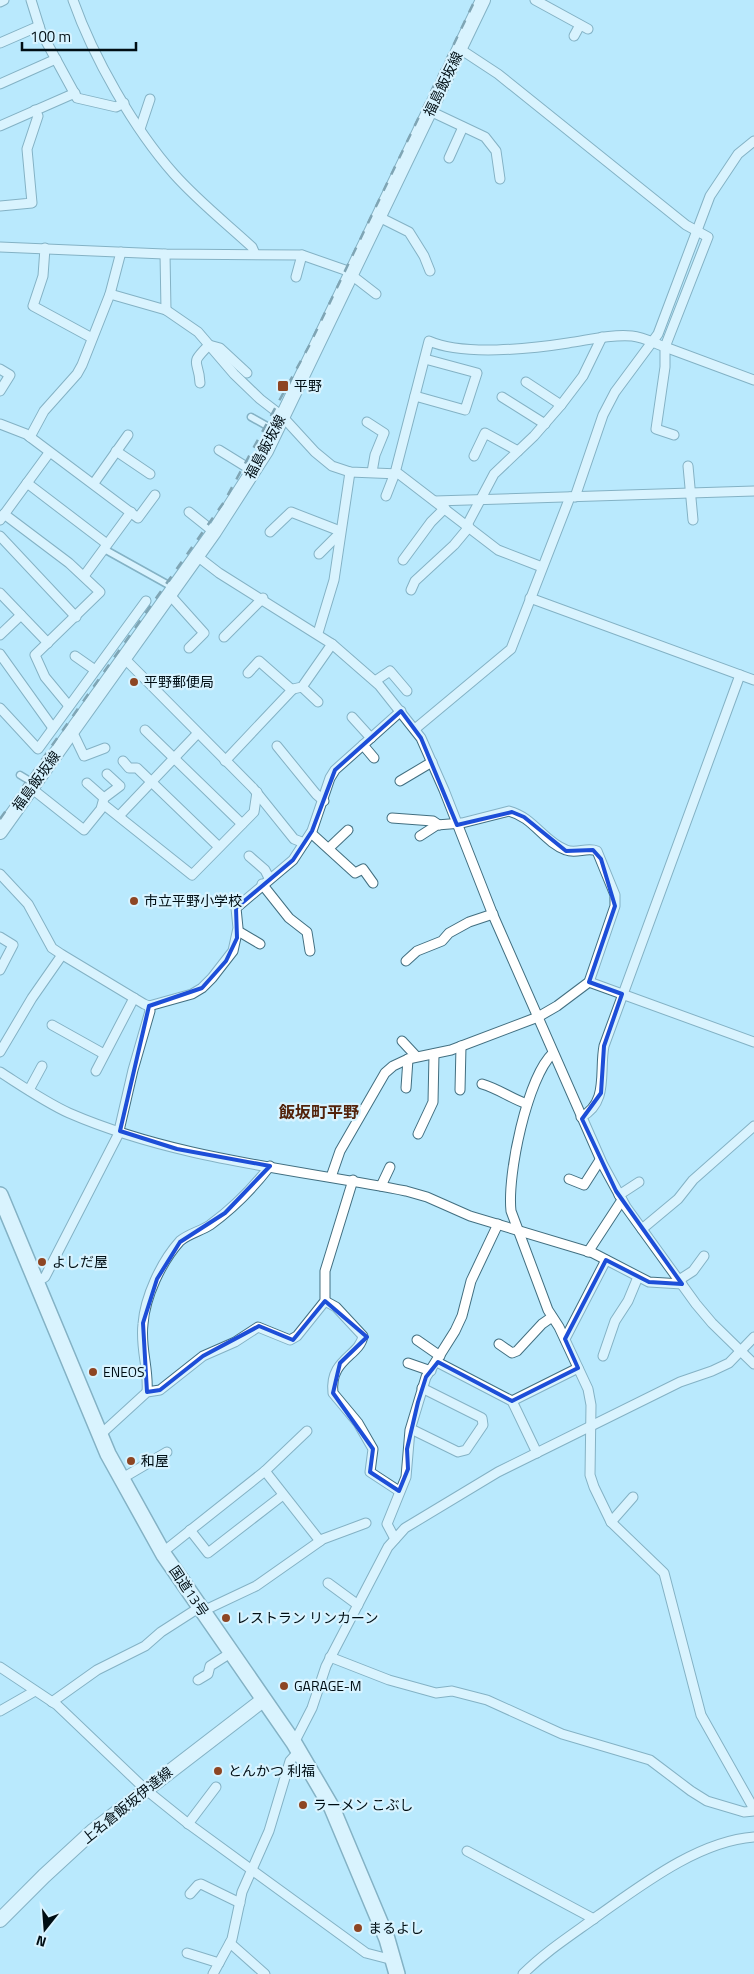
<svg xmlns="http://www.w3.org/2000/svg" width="754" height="1974" font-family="'Titillium Web','Noto Sans JP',sans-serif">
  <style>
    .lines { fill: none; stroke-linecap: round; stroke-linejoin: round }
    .pedestrian-casing { stroke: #426f80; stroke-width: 9 }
    .minor-casing { stroke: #426f80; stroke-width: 11 }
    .primary-casing { stroke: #426f80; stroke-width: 16 }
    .trunk-casing { stroke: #426f80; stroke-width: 18 }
    .pedestrian { stroke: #fff; stroke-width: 6 }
    .minor { stroke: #fff; stroke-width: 9 }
    .primary { stroke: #fff; stroke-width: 14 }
    .trunk { stroke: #fff; stroke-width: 15 }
    .rail { stroke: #39525c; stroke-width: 2.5; stroke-dasharray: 9 9; stroke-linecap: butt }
    .marked { fill: none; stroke: #1d4ed8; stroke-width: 4; stroke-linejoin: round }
    .poi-dot { fill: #8d4523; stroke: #d7f3ff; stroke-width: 2 }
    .labels { text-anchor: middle; stroke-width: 4.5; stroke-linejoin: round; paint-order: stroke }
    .street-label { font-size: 14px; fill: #000e14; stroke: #d7f3ff }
    .poi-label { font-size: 14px; fill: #000e14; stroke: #d7f3ff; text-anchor: start }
    .quarter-label { font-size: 16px; font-weight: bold; fill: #52220a; stroke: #d7f3ff }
  </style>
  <rect width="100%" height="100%" fill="#b9e9fd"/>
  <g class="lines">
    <defs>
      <g id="pedestrian">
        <polyline points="251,417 276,431"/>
        <polyline points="104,549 174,588"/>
        <polyline points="20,775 35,784"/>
      </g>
      <g id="minor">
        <polyline points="31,0 41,32 77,98 116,107 124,103"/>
        <path d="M73,0C93,57 134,129 174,174C198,201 226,223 252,247L255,254"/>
        <polyline points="535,0 588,29"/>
        <polyline points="0,2 4,0"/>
        <polyline points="574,36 580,25"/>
        <polyline points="0,43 39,26"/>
        <polyline points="460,49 498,74 686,225 708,237 665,347 754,380"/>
        <polyline points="0,84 56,59"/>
        <polyline points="430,111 485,137 496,151 500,179"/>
        <polyline points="0,126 75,93"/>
        <polyline points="140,129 150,99"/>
        <polyline points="449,158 463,127"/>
        <polyline points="0,206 32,203 27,149 38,116 35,110"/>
        <polyline points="379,217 409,232 424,256 430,271"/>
        <polyline points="0,247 164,254 302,255 345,270 376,294"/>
        <polyline points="45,248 43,276 33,306 92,338"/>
        <polyline points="165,254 166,310"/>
        <polyline points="296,277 302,255"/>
        <polyline points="110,294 166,310 198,332 234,374 260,399 282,416 315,452 332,466 350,472 399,474 498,550 542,567"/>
        <polyline points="0,369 10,375 0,391"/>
        <path d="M200,383C199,359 188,366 209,345L220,348L247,373"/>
        <polyline points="415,396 465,410 477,373 425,359"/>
        <polyline points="502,397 545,424"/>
        <polyline points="561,405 583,376 602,337"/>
        <polyline points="367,422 384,433 375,455 372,472"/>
        <polyline points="0,424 26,434 138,518 155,495"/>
        <polyline points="30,437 44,411 77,374 82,365 110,294 121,252"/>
        <polyline points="219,450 253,471"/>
        <polyline points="116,451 150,474"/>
        <polyline points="474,456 485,433 518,451"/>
        <polyline points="688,466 693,520"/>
        <polyline points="27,483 107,544"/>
        <polyline points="94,483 128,435"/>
        <path d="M386,496L395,473L429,341C463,356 530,349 568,343C589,340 611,334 632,336C643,337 654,343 665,347V367L656,429L674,435"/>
        <polyline points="575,497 603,415 615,392 658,334 710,196 738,154 754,141"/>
        <polyline points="435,501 754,491"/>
        <polyline points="189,512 214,532"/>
        <polyline points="4,514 69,563 100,592 35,655 45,677 69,706"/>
        <polyline points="0,520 49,453"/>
        <polyline points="467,525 494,474 534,436 561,405 526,382"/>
        <polyline points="270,532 291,512 340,531"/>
        <polyline points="0,536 76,617"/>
        <polyline points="319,554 340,533"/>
        <polyline points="197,556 219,573 332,644 379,685 421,738 444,790 493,915 603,1165 626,1207 696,1304 712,1323 754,1364"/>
        <polyline points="403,560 431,522 445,508"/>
        <polyline points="84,576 131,512"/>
        <polyline points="411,590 415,581 454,545 469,527"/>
        <polyline points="0,593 48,643"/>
        <polyline points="169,594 204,633 189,648"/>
        <polyline points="530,598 754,680"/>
        <polyline points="318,633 334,580 350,472"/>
        <polyline points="0,635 21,615"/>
        <polyline points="224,637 263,598"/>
        <polyline points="0,654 53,728"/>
        <polyline points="75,656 95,670"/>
        <polyline points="124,658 253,788 294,839 304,843"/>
        <polyline points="248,673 259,661 292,690"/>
        <polyline points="375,681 390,671 407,691"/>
        <polyline points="302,687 318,702"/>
        <polyline points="0,708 38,749 146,601"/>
        <polyline points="352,717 371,738"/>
        <polyline points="415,729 511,649 570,497"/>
        <polyline points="145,730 242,824"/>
        <polyline points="72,731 84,756 105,748"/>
        <polyline points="363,745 374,758"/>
        <polyline points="277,746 316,794 324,801"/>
        <polyline points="123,761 129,768 137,768 219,847"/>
        <polyline points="225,761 293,689 302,687 332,644"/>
        <polyline points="400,781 432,762"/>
        <polyline points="87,783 104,798"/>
        <polyline points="31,788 84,830 101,809 104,798 120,786 107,774"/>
        <polyline points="103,804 192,875 254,812 257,792"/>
        <polyline points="119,816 197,734"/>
        <polyline points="392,818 433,821 439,825"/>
        <polyline points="311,833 355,873 363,869 373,883"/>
        <polyline points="329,848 348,830"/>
        <polyline points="249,856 265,870 269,878"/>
        <polyline points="0,874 28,904 52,948 61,954 144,1004 149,1006 192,994 202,988 212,978 233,951 238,928 236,908 293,860 312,831 330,778 335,770 401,711"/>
        <polyline points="262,884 289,918 307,932 310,951"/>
        <polyline points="238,931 260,944"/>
        <polyline points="0,937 13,945 0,970"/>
        <polyline points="406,961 417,951 442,941 449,933 469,922 493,914"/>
        <polyline points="589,982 754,1042"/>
        <polyline points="52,1025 104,1054"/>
        <polyline points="402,1041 416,1056"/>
        <polyline points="0,1052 32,998 62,955"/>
        <path d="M553,1053C527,1078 507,1175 511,1211L548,1310L559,1327L588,1389L591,1405L590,1475L594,1487L611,1522L664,1573L701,1715L754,1809"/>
        <polyline points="96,1071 134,998"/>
        <path d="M0,1072C22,1086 45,1102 69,1113C175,1159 294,1169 406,1191L427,1197L470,1216L593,1253L649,1282L682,1284"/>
        <path d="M482,1084C499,1089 510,1098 527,1104"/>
        <polyline points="406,1088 408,1059"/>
        <polyline points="29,1090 42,1066"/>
        <polyline points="460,1090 461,1046"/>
        <path d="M581,1117C609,1103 599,1071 604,1046L740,675"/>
        <polyline points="418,1134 433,1102 434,1054"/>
        <path d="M331,1177L340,1151L385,1073L393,1066L408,1059L451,1050L538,1017L557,1006L589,982L615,906V895L597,851C587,847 576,854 566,850C544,842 533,817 509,811L462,823L437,825L420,836"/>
        <polyline points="569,1179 584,1185 600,1160"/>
        <polyline points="381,1186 390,1167"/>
        <polyline points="619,1195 639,1182"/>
        <polyline points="642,1229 678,1199 693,1180 754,1126"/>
        <polyline points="588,1252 622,1200"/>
        <polyline points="679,1280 693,1271 704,1256"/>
        <polyline points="36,1282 45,1277 118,1135 133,1070 150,1011 149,1006"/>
        <path d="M325,1301L336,1307L363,1336C360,1356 329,1359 333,1393L358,1423L373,1449L370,1472L399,1491"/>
        <polyline points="565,1339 606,1260"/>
        <polyline points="417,1340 440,1356"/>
        <polyline points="499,1344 512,1353 517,1351 542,1324 552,1317"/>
        <polyline points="603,1356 615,1321 628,1301 638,1277"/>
        <polyline points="437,1362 512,1401 537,1453"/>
        <polyline points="408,1363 431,1371"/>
        <path d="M147,1392C149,1369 140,1348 143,1324C145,1297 161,1262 180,1241C188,1234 201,1231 210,1225C232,1209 253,1188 270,1166"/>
        <polyline points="512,1401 578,1368"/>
        <polyline points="411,1429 458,1452 466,1450 483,1425 482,1418 422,1388"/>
        <polyline points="100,1435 147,1392 160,1390 203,1356 235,1342 258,1327 290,1340 297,1336 325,1301 325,1271 353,1180"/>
        <polyline points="265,1471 320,1541"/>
        <polyline points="121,1479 167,1452"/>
        <polyline points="611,1522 633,1497"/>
        <polyline points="190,1530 208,1553 283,1495"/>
        <polyline points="395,1539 387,1524 406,1477 410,1430 426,1377 455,1331 462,1316 471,1281 498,1224"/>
        <polyline points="163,1552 265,1471 307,1431"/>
        <polyline points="328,1583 358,1605"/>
        <polyline points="203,1611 256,1586 323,1539 366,1523"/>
        <polyline points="330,1657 389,1680 418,1688 436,1693 452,1691 487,1700 562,1734 650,1760 691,1791 707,1801 744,1812 754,1811"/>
        <polyline points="0,1667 57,1705 145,1789 186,1822 366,1953 393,1960"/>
        <polyline points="198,1680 208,1674 210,1666 232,1652"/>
        <polyline points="52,1702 97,1670 145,1646 161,1632 200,1607"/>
        <polyline points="0,1711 35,1691"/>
        <polyline points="294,1743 312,1708 326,1666 388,1547 405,1528 498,1472 680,1382 712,1371 729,1363 754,1337"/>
        <polyline points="188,1824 216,1787"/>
        <polyline points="467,1851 594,1919"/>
        <polyline points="190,1894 198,1885 201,1884 240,1903"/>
        <polyline points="230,1943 265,1974"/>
        <polyline points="187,1953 219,1963"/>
        <polyline points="213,1974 232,1939 242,1892 269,1831 290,1761 299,1751"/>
        <path d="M523,1974C546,1951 573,1934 599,1915C643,1884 699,1841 754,1837"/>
      </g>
      <g id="primary">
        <polyline points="0,832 214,532 266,451 483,0"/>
        <polyline points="0,1920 44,1876 94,1830 263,1700"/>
      </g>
      <polyline id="trunk" points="0,1195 108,1454 164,1555 294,1743 332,1808 387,1939 397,1974"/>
    </defs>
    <use href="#pedestrian" class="pedestrian-casing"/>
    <use href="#minor" class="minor-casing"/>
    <use href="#primary" class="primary-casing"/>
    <use href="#trunk" class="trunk-casing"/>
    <use href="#pedestrian" class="pedestrian"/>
    <use href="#minor" class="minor"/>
    <use href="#primary" class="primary"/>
    <use href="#trunk" class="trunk"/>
    <polyline class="rail" points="0,819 224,502 309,346 475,0"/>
  </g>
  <path d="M0 0H754V1974H0ZM401,711L421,738L457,825L512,812L524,817L566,851L593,850L601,859L615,906L589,982L622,994L604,1046L601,1093L582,1119L616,1191L682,1284L649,1282L606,1260L565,1339L578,1368L512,1401L438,1362L426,1377L418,1402L407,1449L408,1469L399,1491L370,1472L373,1449L333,1393L340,1363L367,1337L325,1301L293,1340L259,1326L203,1356L160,1390L147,1392L143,1323L157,1279L180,1242L225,1213L270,1166L177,1149L120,1131L149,1006L202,988L226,961L237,938L236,908L293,860L312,831L335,770Z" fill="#b9e9fd" fill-opacity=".55" fill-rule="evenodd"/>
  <path class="marked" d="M401,711L421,738L457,825L512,812L524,817L566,851L593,850L601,859L615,906L589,982L622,994L604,1046L601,1093L582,1119L616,1191L682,1284L649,1282L606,1260L565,1339L578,1368L512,1401L438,1362L426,1377L418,1402L407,1449L408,1469L399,1491L370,1472L373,1449L333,1393L340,1363L367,1337L325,1301L293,1340L259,1326L203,1356L160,1390L147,1392L143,1323L157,1279L180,1242L225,1213L270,1166L177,1149L120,1131L149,1006L202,988L226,961L237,938L236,908L293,860L312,831L335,770Z"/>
  <g class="poi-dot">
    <rect x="277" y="380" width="12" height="12" rx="2.5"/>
    <circle cx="134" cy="682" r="5"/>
    <circle cx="134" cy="901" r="5"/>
    <circle cx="42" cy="1262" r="5"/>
    <circle cx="93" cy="1372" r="5"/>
    <circle cx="131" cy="1461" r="5"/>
    <circle cx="226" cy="1618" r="5"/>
    <circle cx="284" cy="1686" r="5"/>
    <circle cx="218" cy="1771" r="5"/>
    <circle cx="303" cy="1805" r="5"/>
    <circle cx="358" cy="1928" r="5"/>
  </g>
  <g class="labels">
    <g class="street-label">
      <text transform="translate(443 84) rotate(-64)" y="5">福島飯坂線</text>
      <text transform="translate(265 447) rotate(-62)" y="5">福島飯坂線</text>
      <text transform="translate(36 781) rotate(-54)" y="5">福島飯坂線</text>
      <text transform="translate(189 1591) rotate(56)" y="5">国道13号</text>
      <text transform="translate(127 1805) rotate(-39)" y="5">上名倉飯坂伊達線</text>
    </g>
    <g class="poi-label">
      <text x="294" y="391">平野</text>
      <text x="144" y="687">平野郵便局</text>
      <text x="144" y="906">市立平野小学校</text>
      <text x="52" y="1267">よしだ屋</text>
      <text x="103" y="1377">ENEOS</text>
      <text x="141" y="1466">和屋</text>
      <text x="236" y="1623">レストラン リンカーン</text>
      <text x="294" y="1691">GARAGE-M</text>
      <text x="228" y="1776">とんかつ 利福</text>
      <text x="313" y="1810">ラーメン こぶし</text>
      <text x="368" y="1933">まるよし</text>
    </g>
    <g class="quarter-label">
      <text x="319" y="1118">飯坂町平野</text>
    </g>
  </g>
  <g transform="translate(45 1929) rotate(197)" stroke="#d7f3ff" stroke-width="4" paint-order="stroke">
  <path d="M0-4L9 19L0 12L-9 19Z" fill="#000e14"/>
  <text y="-8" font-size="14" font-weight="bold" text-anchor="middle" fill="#000e14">N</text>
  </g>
  <path d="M22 42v8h114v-8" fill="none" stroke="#000e14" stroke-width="2.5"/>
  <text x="30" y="42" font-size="15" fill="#000e14" stroke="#d7f3ff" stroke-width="4" paint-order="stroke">100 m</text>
</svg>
